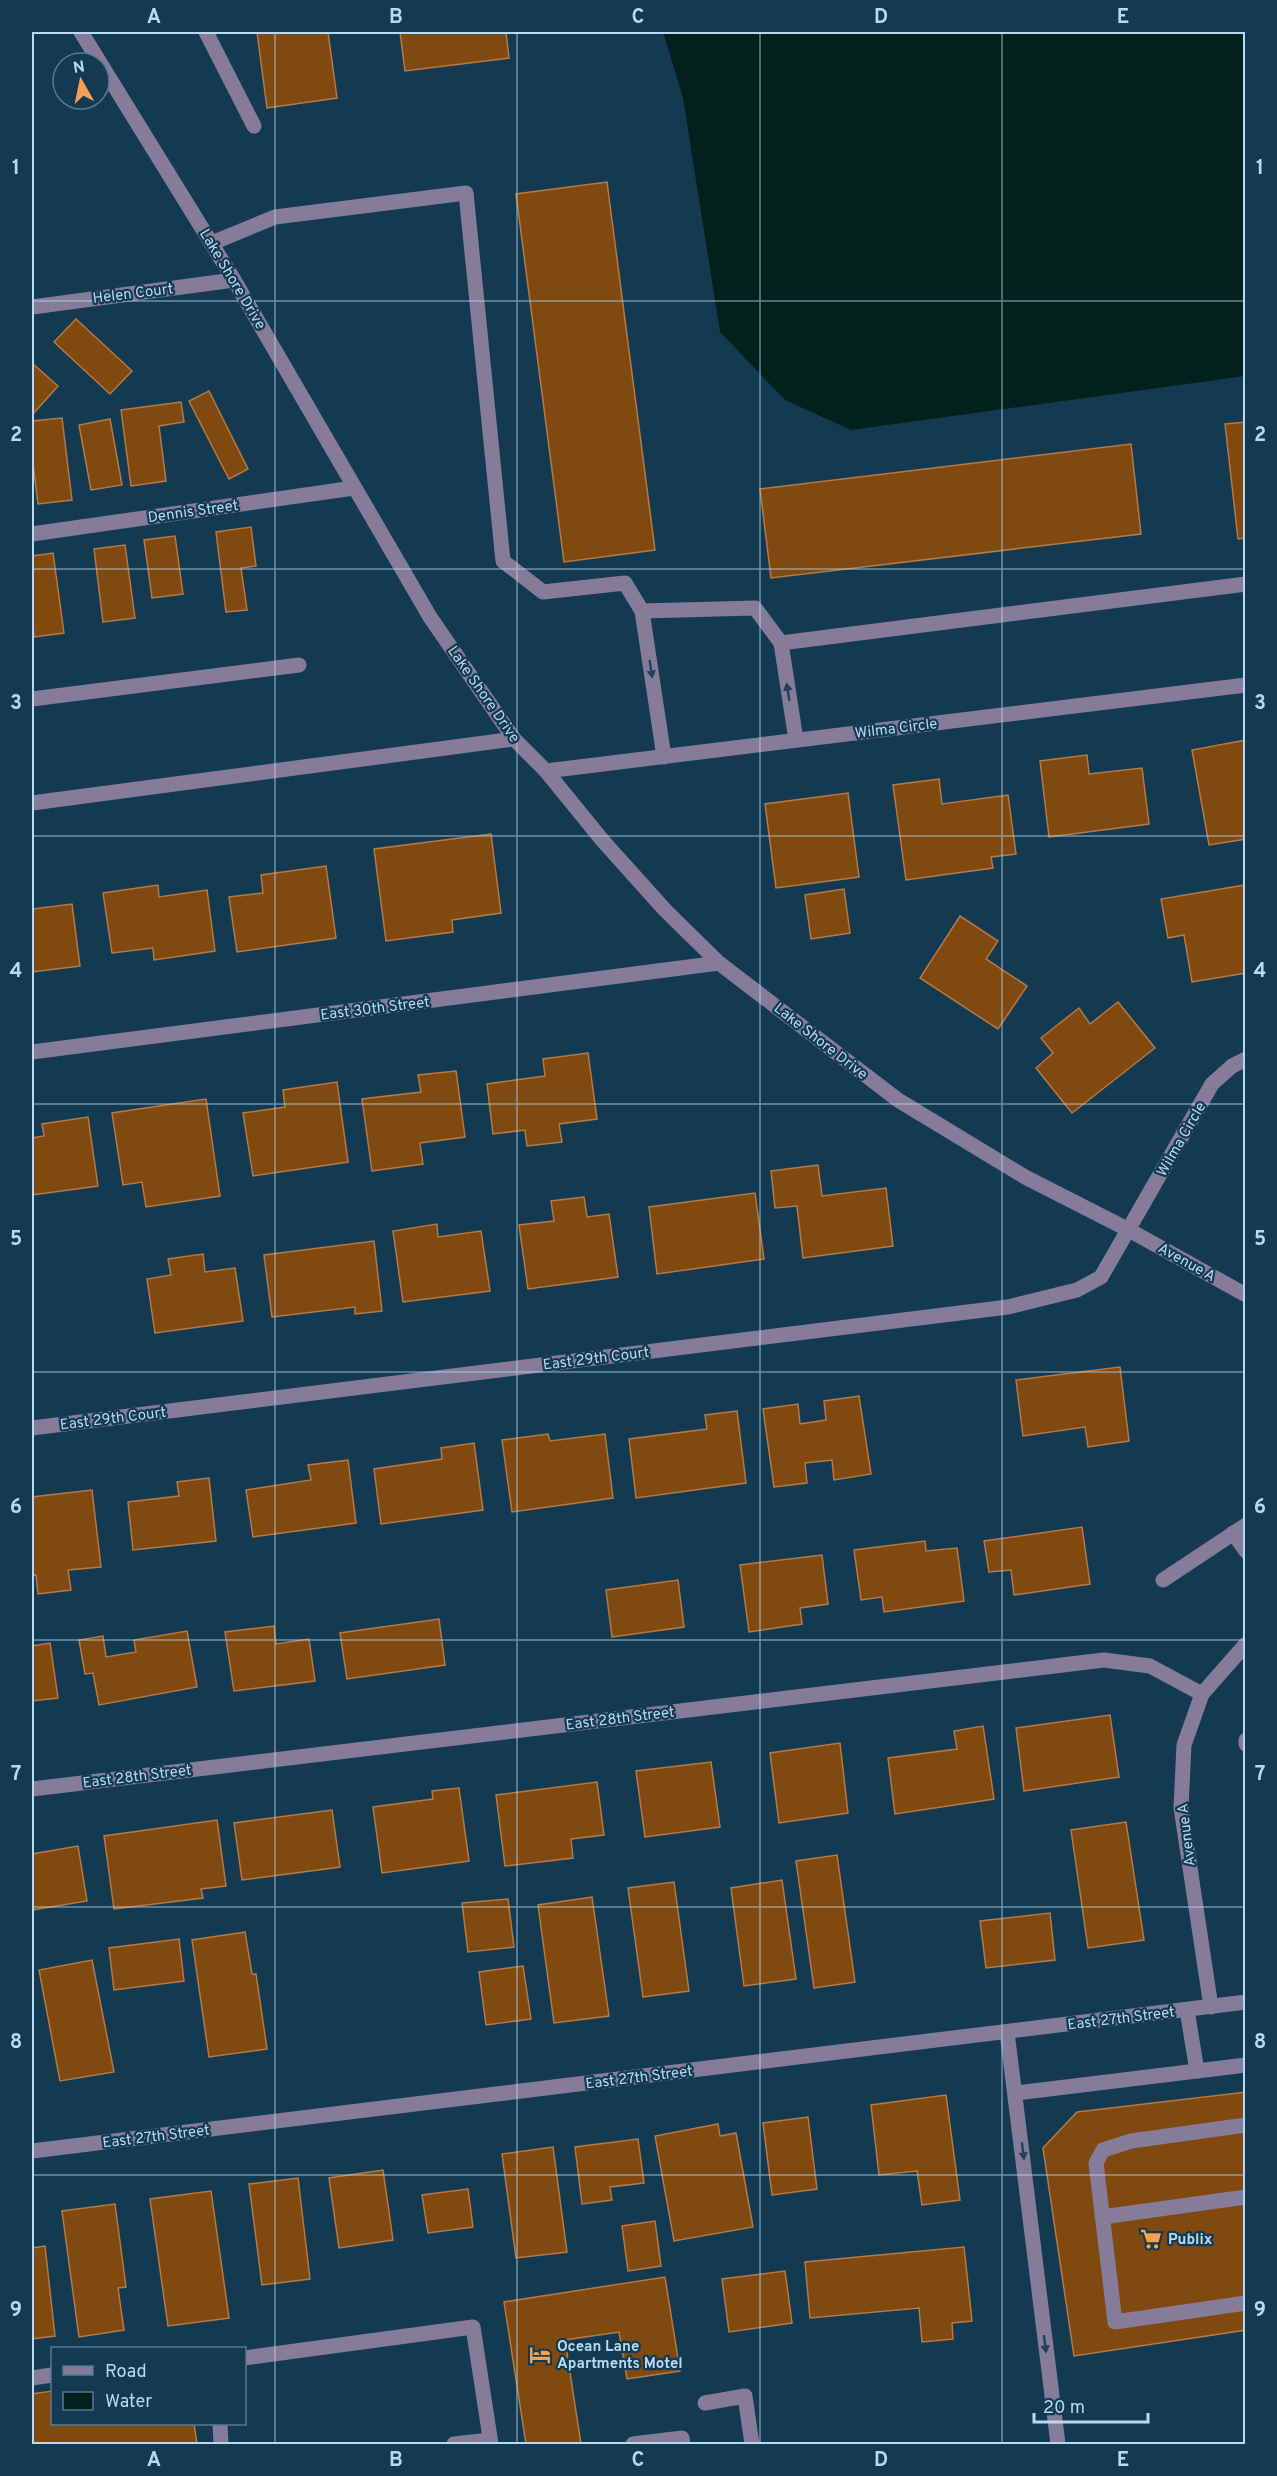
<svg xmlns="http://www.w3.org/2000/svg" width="1277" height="2476" font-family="Overpass,sans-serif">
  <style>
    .water { fill: #02211c }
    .building { fill: #804910; stroke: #b57a46; stroke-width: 1.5 }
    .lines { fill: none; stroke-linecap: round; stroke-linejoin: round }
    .minor { stroke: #867c99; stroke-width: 15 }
    .oneway { fill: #1f4159 }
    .grid { fill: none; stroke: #b7d9f2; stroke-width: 1.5; stroke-opacity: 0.55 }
    .labels { text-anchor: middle; stroke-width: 4.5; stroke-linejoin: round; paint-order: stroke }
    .street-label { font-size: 15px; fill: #b7d9f2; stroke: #143a52 }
    .poi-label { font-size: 15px; font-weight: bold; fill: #b7d9f2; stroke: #143a52; text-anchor: start }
    .neatline { fill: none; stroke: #b7d9f2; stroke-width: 2 }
    .grid-label { font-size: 20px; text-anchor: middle; font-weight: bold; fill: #b7d9f2 }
  </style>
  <rect width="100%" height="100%" fill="#143a52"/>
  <polygon class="water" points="663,32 1245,32 1245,376 851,430 785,400 720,332 683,98"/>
  <g class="building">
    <polygon points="257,32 328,32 337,98 267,108"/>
    <polygon points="400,32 506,32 509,58 405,71"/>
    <polygon points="607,182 655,550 564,562 516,194"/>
    <polygon points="76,319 132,371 110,394 54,342"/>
    <polygon points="32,363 58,386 33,414 32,413"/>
    <polygon points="209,391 248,469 229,479 189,401"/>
    <polygon points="181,402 184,422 159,426 166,481 131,486 121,410"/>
    <polygon points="62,418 72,500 38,504 32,455 32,421"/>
    <polygon points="110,419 122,485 91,490 79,425"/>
    <polygon points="1246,422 1246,538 1238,539 1225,424"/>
    <polygon points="1131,444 1141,534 771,578 760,489"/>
    <polygon points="251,527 256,566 241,568 247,610 226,612 216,532"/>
    <polygon points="175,536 183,594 152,598 144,540"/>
    <polygon points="125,545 135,618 103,622 94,549"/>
    <polygon points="53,553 64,633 34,637 32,617 32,556"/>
    <polygon points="1246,740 1246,839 1209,845 1192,750"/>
    <polygon points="1087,755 1089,774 1142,768 1149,824 1049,837 1040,761"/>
    <polygon points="939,779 942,804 1008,795 1016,854 991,857 993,868 906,880 893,785"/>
    <polygon points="848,793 859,877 776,888 765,804"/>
    <polygon points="491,834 501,913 452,920 453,932 386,941 374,849"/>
    <polygon points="326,866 336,938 237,952 229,897 263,893 261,875"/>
    <polygon points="158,885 159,897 207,890 215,951 154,960 153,948 112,953 103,893"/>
    <polygon points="1245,885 1246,973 1192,982 1184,935 1168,938 1161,899"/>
    <polygon points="844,889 850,933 811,939 805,895"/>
    <polygon points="32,901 33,909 72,904 80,966 32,972"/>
    <polygon points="960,916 998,941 986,959 1027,986 998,1029 920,978"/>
    <polygon points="1118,1002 1155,1048 1072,1113 1036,1068 1053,1053 1041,1038 1079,1008 1090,1024"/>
    <polygon points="588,1053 597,1119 559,1124 562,1142 527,1146 525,1130 493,1134 487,1084 545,1076 543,1059"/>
    <polygon points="456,1071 465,1137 420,1143 423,1164 372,1171 362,1099 421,1092 418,1075"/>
    <polygon points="337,1082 348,1162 253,1176 243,1113 285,1107 283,1090"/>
    <polygon points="206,1099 220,1196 146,1207 142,1182 123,1185 112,1113"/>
    <polygon points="88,1117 98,1186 32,1195 32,1138 44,1136 42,1124"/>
    <polygon points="818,1165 822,1196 886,1188 893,1246 803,1258 797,1206 775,1208 771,1171"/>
    <polygon points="755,1193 764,1259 657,1274 649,1207"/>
    <polygon points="584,1197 587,1217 609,1214 618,1277 528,1289 519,1225 554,1221 551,1201"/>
    <polygon points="437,1224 438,1237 481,1231 490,1291 403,1302 393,1231"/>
    <polygon points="374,1241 382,1311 355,1314 355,1307 272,1317 264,1255"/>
    <polygon points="203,1254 205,1272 235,1268 243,1321 155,1333 147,1279 171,1275 168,1259"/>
    <polygon points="1120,1367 1129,1441 1088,1447 1085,1427 1023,1436 1016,1380"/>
    <polygon points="859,1396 871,1474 834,1480 832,1460 805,1463 807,1483 774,1487 763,1409 798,1404 800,1424 826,1420 824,1401"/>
    <polygon points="737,1411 746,1483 636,1498 629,1439 707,1429 705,1415"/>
    <polygon points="548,1434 550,1441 605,1434 613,1498 512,1512 502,1440"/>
    <polygon points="474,1443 483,1510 381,1524 374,1469 442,1459 441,1448"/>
    <polygon points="348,1460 356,1523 253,1537 246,1490 311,1480 308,1465"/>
    <polygon points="209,1478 216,1541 133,1550 128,1502 179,1496 177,1482"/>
    <polygon points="92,1490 101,1567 68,1570 71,1590 38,1594 36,1575 32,1576 32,1497"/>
    <polygon points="1082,1527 1090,1584 1014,1595 1011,1570 989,1572 984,1541"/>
    <polygon points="925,1541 926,1551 957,1548 964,1601 884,1612 882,1597 861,1600 854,1550"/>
    <polygon points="822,1555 828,1604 800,1608 802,1624 749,1632 740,1565"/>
    <polygon points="678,1580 684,1627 612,1637 606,1590"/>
    <polygon points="439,1619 445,1665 347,1679 340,1633"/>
    <polygon points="274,1626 276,1644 309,1639 315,1681 234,1691 225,1632"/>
    <polygon points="187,1631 197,1687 99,1705 93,1673 85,1674 79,1640 103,1636 106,1657 136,1652 134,1640"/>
    <polygon points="50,1643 58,1698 32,1701 32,1646"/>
    <polygon points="1110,1715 1119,1777 1024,1791 1016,1728"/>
    <polygon points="983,1726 994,1799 895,1814 888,1758 957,1749 954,1731"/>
    <polygon points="840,1743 848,1813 779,1823 770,1753"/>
    <polygon points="711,1762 720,1827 645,1837 636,1771"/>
    <polygon points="597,1782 604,1835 571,1839 573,1858 505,1866 496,1795"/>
    <polygon points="459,1788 469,1861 382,1873 373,1807 433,1799 432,1791"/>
    <polygon points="332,1810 340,1867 242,1880 234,1823"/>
    <polygon points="217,1820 226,1886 201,1889 203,1898 114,1909 104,1836"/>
    <polygon points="1126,1822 1144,1940 1088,1948 1071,1830"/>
    <polygon points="78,1846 87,1901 32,1910 32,1854"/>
    <polygon points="837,1855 855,1982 814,1988 796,1861"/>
    <polygon points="782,1880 796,1979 744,1986 731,1888"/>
    <polygon points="674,1882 689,1991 643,1997 628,1888"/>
    <polygon points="592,1897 609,2016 554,2023 538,1905"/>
    <polygon points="508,1899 514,1947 468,1952 462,1903"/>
    <polygon points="1050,1913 1055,1960 986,1968 980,1921"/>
    <polygon points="245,1932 252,1974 256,1974 267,2049 209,2057 192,1940"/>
    <polygon points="179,1939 184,1981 114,1990 109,1948"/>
    <polygon points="92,1960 114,2072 60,2081 39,1970"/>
    <polygon points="523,1966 531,2019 486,2025 479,1972"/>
    <polygon points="1246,2092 1246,2330 1074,2356 1043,2148 1077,2112"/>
    <polygon points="946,2095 960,2200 922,2205 917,2171 879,2175 871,2105"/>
    <polygon points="808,2117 817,2189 772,2195 763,2123"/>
    <polygon points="718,2124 720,2136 736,2133 753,2227 674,2241 655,2136"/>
    <polygon points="638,2139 644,2183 610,2187 612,2200 582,2204 575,2147"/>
    <polygon points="553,2147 567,2252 516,2258 502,2154"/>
    <polygon points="383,2170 393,2240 339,2248 329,2178"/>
    <polygon points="298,2178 310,2279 262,2285 249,2184"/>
    <polygon points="468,2189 473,2227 428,2233 422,2195"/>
    <polygon points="211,2191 229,2318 168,2326 150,2199"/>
    <polygon points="115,2204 126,2287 118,2288 124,2330 79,2337 62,2211"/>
    <polygon points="655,2221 661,2266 628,2271 622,2226"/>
    <polygon points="45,2246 55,2336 32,2339 32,2248"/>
    <polygon points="964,2247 972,2321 952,2323 953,2339 922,2342 919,2308 810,2318 805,2262"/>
    <polygon points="785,2271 792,2323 729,2332 722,2279"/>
    <polygon points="665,2277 680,2371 627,2379 619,2332 565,2340 581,2444 526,2444 504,2302"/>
    <polygon points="52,2391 52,2424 194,2424 197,2444 32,2444 32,2394"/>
  </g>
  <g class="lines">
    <g class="minor">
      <polyline points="81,32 234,280 430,617 514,739 546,771 603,841 665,910 719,963 898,1100 1025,1177 1129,1230 1246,1295"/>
      <polyline points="206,32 254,126"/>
      <polyline points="212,243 275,217 466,193 503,561 543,592 625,583 642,611 755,608 781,643 1246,584"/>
      <polyline points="32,307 234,280"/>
      <polyline points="32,534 354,488"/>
      <polyline points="642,611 664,757"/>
      <polyline points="781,643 796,740"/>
      <polyline points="32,699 299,665"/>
      <polyline points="546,771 1246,685"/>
      <polyline points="32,803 514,739"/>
      <polyline points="32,1052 719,963"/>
      <polyline points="32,1428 1008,1307 1077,1290 1101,1277 1212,1084 1232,1066 1246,1059"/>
      <polyline points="1233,1533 1246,1551"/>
      <polyline points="1163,1580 1246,1525"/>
      <polyline points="1246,1740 1246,1744"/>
      <polyline points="32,1789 1104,1660 1150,1666 1202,1694"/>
      <polyline points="1211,2007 1181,1808 1184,1745 1202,1694 1246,1644"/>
      <polyline points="1187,2010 1197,2071"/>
      <polyline points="1007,2032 1058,2444"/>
      <polyline points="1016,2093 1246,2065"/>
      <polyline points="1246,2125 1131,2141 1103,2150 1096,2163 1115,2322 1246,2303"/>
      <polyline points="32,2151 1246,2002"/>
      <polyline points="1102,2217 1246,2197"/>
      <polyline points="244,2358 473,2327 491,2444"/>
      <polyline points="32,2378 52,2375"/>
      <polyline points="705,2403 745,2396 752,2444"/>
      <polyline points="220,2424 221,2444"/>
      <polyline points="454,2444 490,2440"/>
      <polyline points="633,2444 682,2438 683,2444"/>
    </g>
  </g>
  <defs><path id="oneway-solid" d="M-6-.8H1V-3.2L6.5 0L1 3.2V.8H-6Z" transform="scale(1.5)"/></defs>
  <g class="oneway">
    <use href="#oneway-solid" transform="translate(651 669) rotate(81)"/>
    <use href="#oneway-solid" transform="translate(788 692) rotate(-99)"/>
    <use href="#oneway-solid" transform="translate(1023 2151) rotate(83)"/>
    <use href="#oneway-solid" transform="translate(1045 2344) rotate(83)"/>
  </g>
  <path class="grid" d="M275,32V2444M517,32V2444M760,32V2444M1002,32V2444M32,301H1246M32,569H1246M32,836H1246M32,1104H1246M32,1372H1246M32,1640H1246M32,1907H1246M32,2175H1246"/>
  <defs>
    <symbol id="supermarket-bare" viewBox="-9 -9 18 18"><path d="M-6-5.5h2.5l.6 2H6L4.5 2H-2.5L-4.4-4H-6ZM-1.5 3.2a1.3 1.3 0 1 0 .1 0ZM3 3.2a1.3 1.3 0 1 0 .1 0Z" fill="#f99f4d" stroke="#143a52" stroke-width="2.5" paint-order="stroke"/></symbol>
    <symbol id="hotel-bare" viewBox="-9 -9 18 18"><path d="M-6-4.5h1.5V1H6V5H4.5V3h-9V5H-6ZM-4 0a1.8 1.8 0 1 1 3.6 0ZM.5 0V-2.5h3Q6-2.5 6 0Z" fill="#f99f4d" stroke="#143a52" stroke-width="2.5" paint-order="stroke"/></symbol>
  </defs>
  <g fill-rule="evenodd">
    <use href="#supermarket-bare" x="1136" y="2224" width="30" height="30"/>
    <use href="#hotel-bare" x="525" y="2340" width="30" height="30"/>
  </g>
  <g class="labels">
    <g class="street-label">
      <text transform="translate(233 279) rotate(59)" y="5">Lake Shore Drive</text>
      <text transform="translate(133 293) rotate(-7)" y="5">Helen Court</text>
      <text transform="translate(193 511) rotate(-8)" y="5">Dennis Street</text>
      <text transform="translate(484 694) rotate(55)" y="5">Lake Shore Drive</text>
      <text transform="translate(896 728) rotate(-7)" y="5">Wilma Circle</text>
      <text transform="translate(375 1008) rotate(-7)" y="5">East 30th Street</text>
      <text transform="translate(821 1041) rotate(38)" y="5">Lake Shore Drive</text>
      <text transform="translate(1181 1139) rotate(-60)" y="5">Wilma Circle</text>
      <text transform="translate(1187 1262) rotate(29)" y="5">Avenue A</text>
      <text transform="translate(596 1358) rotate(-7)" y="5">East 29th Court</text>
      <text transform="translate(113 1418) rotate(-7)" y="5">East 29th Court</text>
      <text transform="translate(620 1718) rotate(-7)" y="5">East 28th Street</text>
      <text transform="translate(137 1776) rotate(-7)" y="5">East 28th Street</text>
      <text transform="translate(1186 1835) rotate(-97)" y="5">Avenue A</text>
      <text transform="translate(1121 2018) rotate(-7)" y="5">East 27th Street</text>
      <text transform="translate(639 2077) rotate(-7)" y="5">East 27th Street</text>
      <text transform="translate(156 2136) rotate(-7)" y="5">East 27th Street</text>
    </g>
    <g class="poi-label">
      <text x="1168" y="2244">Publix</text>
      <text x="557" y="2351">Ocean Lane<tspan x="557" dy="17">Apartments Motel</tspan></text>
    </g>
  </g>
  <rect width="1277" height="2476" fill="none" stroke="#143a52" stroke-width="66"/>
  <rect x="51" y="2347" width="195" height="78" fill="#143a52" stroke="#557a92" stroke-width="1.5"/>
  <rect x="63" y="2366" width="30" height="9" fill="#867c99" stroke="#557a92" stroke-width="1.5"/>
  <text x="105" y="2377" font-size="18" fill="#b7d9f2">Road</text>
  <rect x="63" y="2392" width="30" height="18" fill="#02211c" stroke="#557a92" stroke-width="1.5"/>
  <text x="105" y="2407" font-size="18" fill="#b7d9f2">Water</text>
  <g transform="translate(81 81) rotate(351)"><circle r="28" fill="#143a52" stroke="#557a92" stroke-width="1.5"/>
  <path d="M0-4.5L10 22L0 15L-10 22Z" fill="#f99f4d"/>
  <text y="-9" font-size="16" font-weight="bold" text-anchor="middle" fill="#b7d9f2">N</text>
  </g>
  <path d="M1034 2413v9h114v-9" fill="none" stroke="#b7d9f2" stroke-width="3"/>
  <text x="1043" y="2413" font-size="18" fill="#b7d9f2" stroke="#143a52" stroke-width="4.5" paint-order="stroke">20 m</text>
  <rect x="33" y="33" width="1211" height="2410" class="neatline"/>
  <g class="grid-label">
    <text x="154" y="23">A</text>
    <text x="396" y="23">B</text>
    <text x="638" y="23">C</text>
    <text x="881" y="23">D</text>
    <text x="1123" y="23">E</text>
    <text x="16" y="174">1</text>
    <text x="1260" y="174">1</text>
    <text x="16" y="441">2</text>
    <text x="1260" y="441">2</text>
    <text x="16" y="709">3</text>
    <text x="1260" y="709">3</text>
    <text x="16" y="977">4</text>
    <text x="1260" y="977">4</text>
    <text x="16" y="1245">5</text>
    <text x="1260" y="1245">5</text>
    <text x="16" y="1513">6</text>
    <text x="1260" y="1513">6</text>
    <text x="16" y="1780">7</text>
    <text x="1260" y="1780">7</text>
    <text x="16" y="2048">8</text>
    <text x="1260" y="2048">8</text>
    <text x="16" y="2316">9</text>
    <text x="1260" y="2316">9</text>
    <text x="154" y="2466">A</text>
    <text x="396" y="2466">B</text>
    <text x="638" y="2466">C</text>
    <text x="881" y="2466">D</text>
    <text x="1123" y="2466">E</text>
  </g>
</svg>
